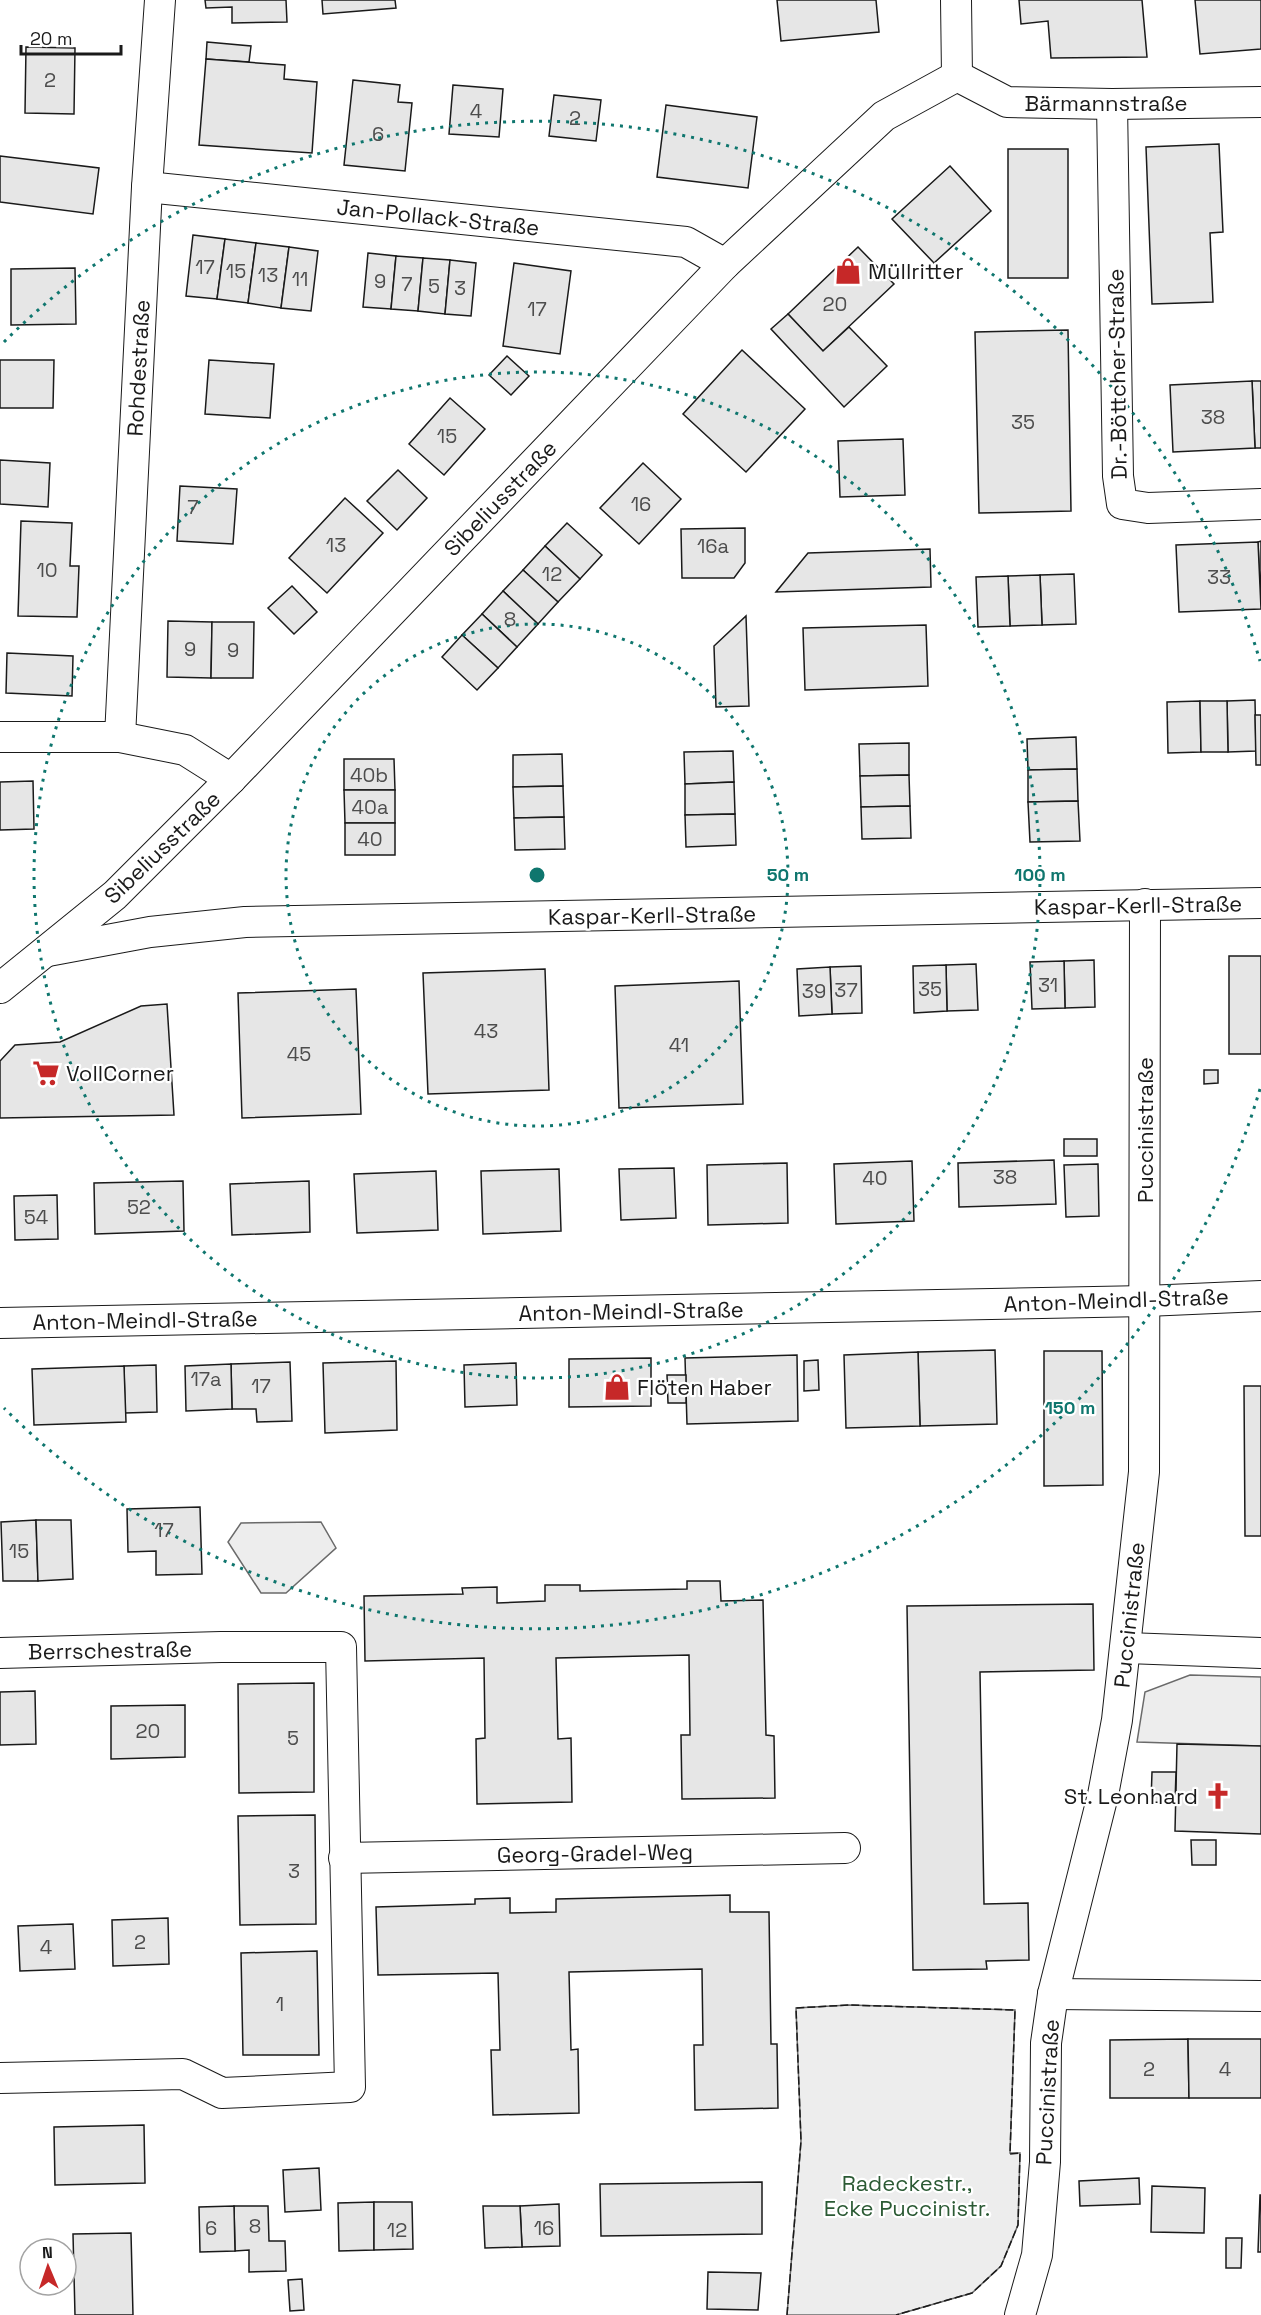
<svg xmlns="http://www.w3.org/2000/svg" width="1261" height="2315" font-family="'Space Grotesk',sans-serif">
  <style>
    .built { fill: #ededed; stroke: #6a6a6a; stroke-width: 1.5 }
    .building { fill: #e6e6e6; stroke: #1a1a1a; stroke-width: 1.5 }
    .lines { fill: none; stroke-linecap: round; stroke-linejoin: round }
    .minor-casing { stroke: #1a1a1a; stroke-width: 32 }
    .minor { stroke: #fff; stroke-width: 30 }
    .fence { stroke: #1a1a1a; stroke-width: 1.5; stroke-dasharray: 8 3; stroke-linecap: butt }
    .ring { fill: none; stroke: #0f766e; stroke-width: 3; stroke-dasharray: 3 6 }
    .labels { text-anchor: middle; stroke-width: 4.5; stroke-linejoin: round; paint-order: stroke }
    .number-label { font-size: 20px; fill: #4d4d4d }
    .street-label { font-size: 22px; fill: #1a1a1a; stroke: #fff }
    .poi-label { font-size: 22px; fill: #1a1a1a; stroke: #fff; text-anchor: start }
    .park-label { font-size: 22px; fill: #2b5a34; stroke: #fff }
    .centre { fill: #0f766e; stroke: #fff; stroke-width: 3 }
    .ring-label { font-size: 18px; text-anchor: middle; font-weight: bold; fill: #0f766e; stroke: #fff; stroke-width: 4.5; stroke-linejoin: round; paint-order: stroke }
  </style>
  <rect width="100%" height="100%" fill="#fff"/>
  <g class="built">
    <polygon points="321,1522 336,1548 286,1593 261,1593 228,1542 241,1523"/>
    <polygon points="1190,1675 1261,1677 1261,1746 1137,1742 1145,1692"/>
    <polygon points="849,2005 1015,2010 1010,2153 1020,2153 1018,2225 1001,2266 972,2293 896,2315 787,2315 801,2141 796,2008"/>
  </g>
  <g class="building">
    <polygon points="205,0 286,0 287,22 232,23 232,7 206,8"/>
    <polygon points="322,0 395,0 396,8 323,14"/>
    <polygon points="777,0 876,0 879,32 781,41"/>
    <polygon points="1019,0 1142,0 1147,57 1051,58 1048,21 1021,24"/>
    <polygon points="1195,0 1261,0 1261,49 1200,54"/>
    <polygon points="207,42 251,46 249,62 206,59"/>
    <polygon points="26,47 75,48 74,114 25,113"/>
    <polygon points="206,59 285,65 284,79 317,82 312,153 199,145"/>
    <polygon points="353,80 400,85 398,102 412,103 405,171 344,165"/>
    <polygon points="453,85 503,89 499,137 449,134"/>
    <polygon points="554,95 601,100 596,141 549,136"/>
    <polygon points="666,105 757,117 748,188 657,177"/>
    <polygon points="1219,144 1223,232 1210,233 1213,302 1152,304 1146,147"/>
    <rect x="1008" y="149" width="60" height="129"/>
    <polygon points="0,156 99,168 93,214 0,202"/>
    <polygon points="950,166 991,211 934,263 892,219"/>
    <polygon points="193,235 225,239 217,299 186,296"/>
    <polygon points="225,239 256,243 248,303 217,299"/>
    <polygon points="256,243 289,247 281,308 248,303"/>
    <polygon points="289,247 318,251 311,311 281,308"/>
    <polygon points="858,247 894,284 823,351 788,314"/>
    <polygon points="368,253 396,256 391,309 363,307"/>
    <polygon points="396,256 423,258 418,311 391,309"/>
    <polygon points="423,258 450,260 445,314 418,311"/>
    <polygon points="450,260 476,263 471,316 445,314"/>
    <polygon points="514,263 571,271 560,354 503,346"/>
    <polygon points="75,268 76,324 11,325 11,269"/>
    <polygon points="788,314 823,351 849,327 887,366 844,407 771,329"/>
    <polygon points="1068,330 1071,511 979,513 975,332"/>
    <polygon points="742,350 805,409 746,472 683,414"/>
    <polygon points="507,356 529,376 511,395 489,375"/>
    <polygon points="0,360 54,360 53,408 0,408"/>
    <polygon points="209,360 274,364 270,418 205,414"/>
    <polygon points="1252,381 1261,381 1261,448 1255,448"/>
    <polygon points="1252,381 1255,448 1173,452 1170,385"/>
    <polygon points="450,398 485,429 444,475 409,444"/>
    <polygon points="903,439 905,495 840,497 838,441"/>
    <polygon points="0,460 50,463 48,507 0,504"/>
    <polygon points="643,463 681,499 639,544 600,508"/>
    <polygon points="398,470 427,498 397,530 367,501"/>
    <polygon points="180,486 237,489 233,544 177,541"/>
    <polygon points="345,498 383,533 327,593 289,558"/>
    <polygon points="21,521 72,523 70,566 79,566 77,617 18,616"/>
    <polygon points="567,523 602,555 580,579 545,546"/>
    <polygon points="745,528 745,563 734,578 682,578 681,529"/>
    <polygon points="1261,541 1261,609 1258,542"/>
    <polygon points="1258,542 1261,609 1179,612 1176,545"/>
    <polygon points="545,546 580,579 558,602 523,570"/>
    <polygon points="930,549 931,587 776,592 808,553"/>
    <polygon points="523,570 558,602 538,624 503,591"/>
    <polygon points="1074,574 1076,624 1042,625 1040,575"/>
    <polygon points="1040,575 1042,625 1010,626 1008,576"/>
    <polygon points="1008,576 1010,626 978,627 976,577"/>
    <polygon points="292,586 317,612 294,634 268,608"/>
    <polygon points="503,591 538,624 517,647 482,614"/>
    <polygon points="482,614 517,647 498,668 462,635"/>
    <polygon points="746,616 749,706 716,707 714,646"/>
    <polygon points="168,621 212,622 211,678 167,677"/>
    <polygon points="212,622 254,622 253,678 211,678"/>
    <polygon points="926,625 928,686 805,690 803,628"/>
    <polygon points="462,635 498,668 477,690 442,657"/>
    <polygon points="7,653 73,656 72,696 6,693"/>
    <polygon points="1255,700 1256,751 1228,752 1227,701"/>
    <polygon points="1200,701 1201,752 1168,753 1167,702"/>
    <polygon points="1200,701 1227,701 1228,752 1201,752"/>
    <polygon points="1255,715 1261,715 1261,765 1256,765"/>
    <polygon points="1076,737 1077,769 1028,770 1027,739"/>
    <polygon points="909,743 909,775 860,776 859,744"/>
    <polygon points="733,751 734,782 685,784 684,752"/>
    <polygon points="562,754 563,786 513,787 513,755"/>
    <polygon points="344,759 394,759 395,790 344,790"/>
    <polygon points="1077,769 1078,801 1028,802 1028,770"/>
    <polygon points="909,775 910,806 861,807 860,776"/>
    <polygon points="33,781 34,829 0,830 0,782"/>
    <polygon points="734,782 735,814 685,815 685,784"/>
    <polygon points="563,786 564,817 514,818 513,787"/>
    <polygon points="344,790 395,790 395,823 345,823"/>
    <polygon points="1078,801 1080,841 1030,842 1028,802"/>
    <polygon points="910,806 911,838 862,839 861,807"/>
    <polygon points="735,814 736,845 686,847 685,815"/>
    <polygon points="564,817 565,849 515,850 514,818"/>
    <rect x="345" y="823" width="50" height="32"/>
    <rect x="1229" y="956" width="32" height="98"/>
    <polygon points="1094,960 1095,1007 1065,1008 1064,961"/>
    <polygon points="1064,961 1065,1008 1032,1009 1030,962"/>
    <polygon points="976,964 978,1010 947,1011 946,965"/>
    <polygon points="946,965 947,1011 914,1013 913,966"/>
    <polygon points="861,966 862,1013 832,1014 830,967"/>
    <polygon points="830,967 832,1014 799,1016 797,969"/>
    <polygon points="545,969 549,1090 428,1094 423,973"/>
    <polygon points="739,981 743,1104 619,1108 615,986"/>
    <polygon points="356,989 361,1114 242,1118 238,993"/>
    <polygon points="167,1004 174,1115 0,1118 0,1061 15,1045 60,1042 141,1006"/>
    <polygon points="1204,1070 1218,1070 1218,1083 1204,1084"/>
    <rect x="1064" y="1139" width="33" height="17"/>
    <polygon points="1054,1160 1056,1204 959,1207 958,1163"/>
    <polygon points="912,1161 914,1221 836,1224 834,1164"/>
    <polygon points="787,1163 788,1223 708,1225 707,1165"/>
    <polygon points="1098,1164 1099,1216 1066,1217 1064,1165"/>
    <polygon points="674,1168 676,1218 621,1220 619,1169"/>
    <polygon points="559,1169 561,1231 483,1234 481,1171"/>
    <polygon points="436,1171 438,1230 357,1233 354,1174"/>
    <polygon points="183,1181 184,1231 95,1234 94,1183"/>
    <polygon points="309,1181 310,1232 232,1235 230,1184"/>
    <polygon points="57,1195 58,1239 15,1240 14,1196"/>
    <polygon points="995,1350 997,1424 920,1426 918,1352"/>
    <polygon points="1044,1351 1102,1351 1103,1485 1044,1486"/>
    <polygon points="918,1352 920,1426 846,1428 844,1355"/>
    <polygon points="797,1355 798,1421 687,1424 685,1358"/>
    <polygon points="651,1358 651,1406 569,1407 569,1359"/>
    <polygon points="818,1360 819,1390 804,1391 804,1361"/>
    <polygon points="396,1361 397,1430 325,1433 323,1363"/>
    <polygon points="290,1362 292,1421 257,1422 256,1409 232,1409 231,1364"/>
    <polygon points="516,1363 517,1405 465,1407 464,1365"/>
    <polygon points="231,1364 232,1409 186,1411 185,1366"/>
    <polygon points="156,1365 157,1412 125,1413 124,1366"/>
    <polygon points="124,1366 126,1422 34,1425 32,1369"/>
    <polygon points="667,1375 686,1375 686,1403 668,1403"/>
    <polygon points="1244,1386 1261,1386 1261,1536 1245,1536"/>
    <polygon points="200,1507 202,1574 156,1575 156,1551 128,1552 127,1509"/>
    <polygon points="36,1520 38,1581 3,1581 1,1522"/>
    <polygon points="36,1520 71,1520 73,1579 38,1581"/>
    <polygon points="687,1581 720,1581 721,1601 763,1600 766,1735 774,1736 775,1798 682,1799 681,1735 690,1735 689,1655 556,1658 558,1739 571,1738 572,1802 477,1804 476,1739 485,1738 484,1658 365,1661 364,1596 463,1594 462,1588 497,1587 497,1603 545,1601 545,1585 580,1585 580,1591 687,1589"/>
    <polygon points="1093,1604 1094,1670 980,1672 984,1904 1028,1903 1029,1960 986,1961 987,1969 913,1970 907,1606"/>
    <polygon points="314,1683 314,1792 239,1793 238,1684"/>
    <polygon points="35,1691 36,1744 0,1745 0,1692"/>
    <polygon points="185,1705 185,1757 111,1759 111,1706"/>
    <polygon points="1177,1744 1261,1746 1261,1834 1175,1831"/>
    <polygon points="1152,1772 1176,1772 1175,1803 1151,1802"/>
    <polygon points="315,1815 316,1924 240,1925 238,1816"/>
    <polygon points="1191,1840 1216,1840 1216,1865 1192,1865"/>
    <polygon points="730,1895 730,1912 769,1912 771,2044 777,2044 778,2108 695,2110 694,2045 703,2045 702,1969 569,1972 571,2050 578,2049 579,2113 493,2115 491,2050 500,2050 498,1973 378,1975 376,1907 475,1904 475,1899 510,1898 510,1913 556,1912 556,1899"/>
    <polygon points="168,1918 169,1964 113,1966 112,1920"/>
    <polygon points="73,1924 75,1969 20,1971 18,1926"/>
    <polygon points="317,1951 319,2055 243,2055 241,1953"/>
    <polygon points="1188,2039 1189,2098 1110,2098 1110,2040"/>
    <polygon points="1188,2039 1261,2039 1261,2098 1189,2098"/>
    <polygon points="144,2125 145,2183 55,2185 54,2127"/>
    <polygon points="319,2168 321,2210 285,2212 283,2170"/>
    <polygon points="1139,2178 1140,2204 1080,2206 1079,2181"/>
    <polygon points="762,2182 762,2234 601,2236 600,2184"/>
    <polygon points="1152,2186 1205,2188 1204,2233 1151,2232"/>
    <polygon points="1260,2195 1261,2195 1261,2252 1258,2252"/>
    <polygon points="374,2202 374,2250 339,2251 338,2203"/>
    <polygon points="374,2202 412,2202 413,2249 374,2250"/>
    <polygon points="559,2204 560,2246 522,2247 520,2206"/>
    <polygon points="234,2206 268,2206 269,2241 285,2241 286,2271 249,2272 249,2250 235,2251"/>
    <polygon points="234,2206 235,2251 200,2252 199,2207"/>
    <polygon points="483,2206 520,2206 522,2247 485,2248"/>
    <polygon points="131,2233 133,2315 75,2315 73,2234"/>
    <polygon points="1226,2238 1242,2238 1241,2268 1226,2268"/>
    <polygon points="708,2272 761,2273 758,2310 707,2309"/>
    <polygon points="302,2279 304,2310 290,2311 288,2280"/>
  </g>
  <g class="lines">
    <defs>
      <g id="minor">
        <polyline points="956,0 957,76"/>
        <polyline points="957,76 1007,102 1112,104 1261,102"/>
        <polyline points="1112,104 1118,476 1122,504 1148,508 1261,504"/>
        <polyline points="147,187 686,242 725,264"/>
        <polyline points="0,737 120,737 185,750 231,779"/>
        <polyline points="120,737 147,187 160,0"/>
        <polyline points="48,951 150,932 245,922 1261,903"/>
        <polyline points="0,988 115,895 231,779 725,264 884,116 957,76"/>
        <polyline points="0,1323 1146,1301 1261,1296"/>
        <polyline points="1127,1648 1261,1653"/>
        <polyline points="0,1653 221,1647 341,1647 350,2087 222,2093 183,2074 0,2078"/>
        <polyline points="344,1858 845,1848"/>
        <polyline points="1053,1994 1261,1996"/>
        <polyline points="1020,2315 1037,2255 1045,2162 1046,2043 1053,1994 1103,1795 1117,1720 1144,1472 1145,904"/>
      </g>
    </defs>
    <use href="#minor" class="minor-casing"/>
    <use href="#minor" class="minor"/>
    <polyline class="fence" points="787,2315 801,2141 796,2008 849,2005 1015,2010 1010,2154 1020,2153 1018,2225 1001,2266 972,2293 896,2315"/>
  </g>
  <g class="ring">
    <circle cx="537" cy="875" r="251"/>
    <circle cx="537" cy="875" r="503"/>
    <path d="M1260 1089A754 754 0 0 1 4 1408M4 342A754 754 0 0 1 1260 661"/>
  </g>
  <defs>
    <symbol id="shop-bare" viewBox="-9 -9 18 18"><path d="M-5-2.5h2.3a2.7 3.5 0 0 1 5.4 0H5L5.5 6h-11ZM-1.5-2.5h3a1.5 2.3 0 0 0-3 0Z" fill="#c62828" stroke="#fff" stroke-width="2.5" paint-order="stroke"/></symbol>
    <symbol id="supermarket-bare" viewBox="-9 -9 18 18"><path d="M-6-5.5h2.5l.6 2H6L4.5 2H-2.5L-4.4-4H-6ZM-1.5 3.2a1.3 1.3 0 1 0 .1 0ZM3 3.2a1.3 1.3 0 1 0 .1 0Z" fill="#c62828" stroke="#fff" stroke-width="2.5" paint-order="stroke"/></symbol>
    <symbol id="church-bare" viewBox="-9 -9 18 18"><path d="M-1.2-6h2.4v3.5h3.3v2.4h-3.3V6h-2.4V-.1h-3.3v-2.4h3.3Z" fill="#c62828" stroke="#fff" stroke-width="2.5" paint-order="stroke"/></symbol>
  </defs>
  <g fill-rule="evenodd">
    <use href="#shop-bare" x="829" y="252" width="38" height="38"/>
    <use href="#supermarket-bare" x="27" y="1054" width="38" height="38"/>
    <use href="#shop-bare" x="598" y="1368" width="38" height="38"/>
    <use href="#church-bare" x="1199" y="1777" width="38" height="38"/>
  </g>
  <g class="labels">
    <g class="number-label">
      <text x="50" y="87">2</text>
      <text x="476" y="118">4</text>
      <text x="575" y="125">2</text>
      <text x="378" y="141">6</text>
      <text x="205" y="274">17</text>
      <text x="236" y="278">15</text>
      <text x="268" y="282">13</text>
      <text x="300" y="286">11</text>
      <text x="380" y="288">9</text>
      <text x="407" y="291">7</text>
      <text x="434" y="293">5</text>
      <text x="460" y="295">3</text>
      <text x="835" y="311">20</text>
      <text x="537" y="316">17</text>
      <text x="1213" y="424">38</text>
      <text x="1023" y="429">35</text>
      <text x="447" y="443">15</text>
      <text x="641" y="511">16</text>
      <text x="193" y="514">7</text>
      <text x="336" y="552">13</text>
      <text x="713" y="553">16a</text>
      <text x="47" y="577">10</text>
      <text x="552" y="581">12</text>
      <text x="1219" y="584">33</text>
      <text x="510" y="626">8</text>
      <text x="190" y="656">9</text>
      <text x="233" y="657">9</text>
      <text x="369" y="782">40b</text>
      <text x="370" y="814">40a</text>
      <text x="370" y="846">40</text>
      <text x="1048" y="992">31</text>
      <text x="930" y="996">35</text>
      <text x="846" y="997">37</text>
      <text x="814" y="998">39</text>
      <text x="486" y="1038">43</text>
      <text x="679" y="1052">41</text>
      <text x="299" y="1061">45</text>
      <text x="1005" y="1184">38</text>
      <text x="875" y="1185">40</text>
      <text x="139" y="1214">52</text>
      <text x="36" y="1224">54</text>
      <text x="206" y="1386">17a</text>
      <text x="261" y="1393">17</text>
      <text x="164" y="1537">17</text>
      <text x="19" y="1558">15</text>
      <text x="148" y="1738">20</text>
      <text x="293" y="1745">5</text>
      <text x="294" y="1878">3</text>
      <text x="140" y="1949">2</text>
      <text x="46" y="1954">4</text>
      <text x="280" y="2011">1</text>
      <text x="1149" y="2076">2</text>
      <text x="1225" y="2076">4</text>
      <text x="255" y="2233">8</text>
      <text x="211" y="2235">6</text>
      <text x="544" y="2235">16</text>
      <text x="397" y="2237">12</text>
    </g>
    <g class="street-label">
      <text x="1106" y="111">Bärmannstraße</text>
      <text transform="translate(438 217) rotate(6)" y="8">Jan-Pollack-Straße</text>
      <text transform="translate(138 368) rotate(-87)" y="8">Rohdestraße</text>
      <text transform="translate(1117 374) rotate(-91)" y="8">Dr.-Böttcher-Straße</text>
      <text transform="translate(500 498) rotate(-46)" y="8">Sibeliusstraße</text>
      <text transform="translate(162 847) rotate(-44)" y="8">Sibeliusstraße</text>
      <text transform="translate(1138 905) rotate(-1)" y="8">Kaspar-Kerll-Straße</text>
      <text transform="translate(652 915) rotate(-1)" y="8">Kaspar-Kerll-Straße</text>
      <text transform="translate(1145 1130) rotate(-90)" y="8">Puccinistraße</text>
      <text transform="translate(1116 1300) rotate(-2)" y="8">Anton-Meindl-Straße</text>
      <text transform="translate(631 1311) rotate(-1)" y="8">Anton-Meindl-Straße</text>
      <text transform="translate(145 1320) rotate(-1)" y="8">Anton-Meindl-Straße</text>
      <text transform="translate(1129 1615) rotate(-84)" y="8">Puccinistraße</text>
      <text transform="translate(110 1650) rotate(-1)" y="8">Berrschestraße</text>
      <text transform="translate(595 1853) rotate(-1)" y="8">Georg-Gradel-Weg</text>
      <text transform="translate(1047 2092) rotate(-87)" y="8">Puccinistraße</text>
    </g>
    <g class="poi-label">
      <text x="868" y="279">Müllritter</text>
      <text x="66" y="1081">VollCorner</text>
      <text x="637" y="1395">Flöten Haber</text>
      <text x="1198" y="1804" text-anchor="end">St. Leonhard</text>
    </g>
    <g class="park-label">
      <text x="907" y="2191">Radeckestr.,<tspan x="907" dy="25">Ecke Puccinistr.</tspan></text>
    </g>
  </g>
  <circle cx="537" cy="875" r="9" class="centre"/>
  <g class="ring-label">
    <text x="788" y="881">50 m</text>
    <text x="1040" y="881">100 m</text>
    <text x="1070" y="1414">150 m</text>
  </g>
  <g transform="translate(48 2267) rotate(358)"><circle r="28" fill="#ffffff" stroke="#a3a3a3" stroke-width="1.5"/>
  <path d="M0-4.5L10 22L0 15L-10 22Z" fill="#c62828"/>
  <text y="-9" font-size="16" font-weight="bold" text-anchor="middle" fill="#1a1a1a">N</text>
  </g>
  <path d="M21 45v9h100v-9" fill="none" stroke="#1a1a1a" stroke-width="3"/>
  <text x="30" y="45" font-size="18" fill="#1a1a1a" stroke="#ffffff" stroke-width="4.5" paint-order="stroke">20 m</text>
</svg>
